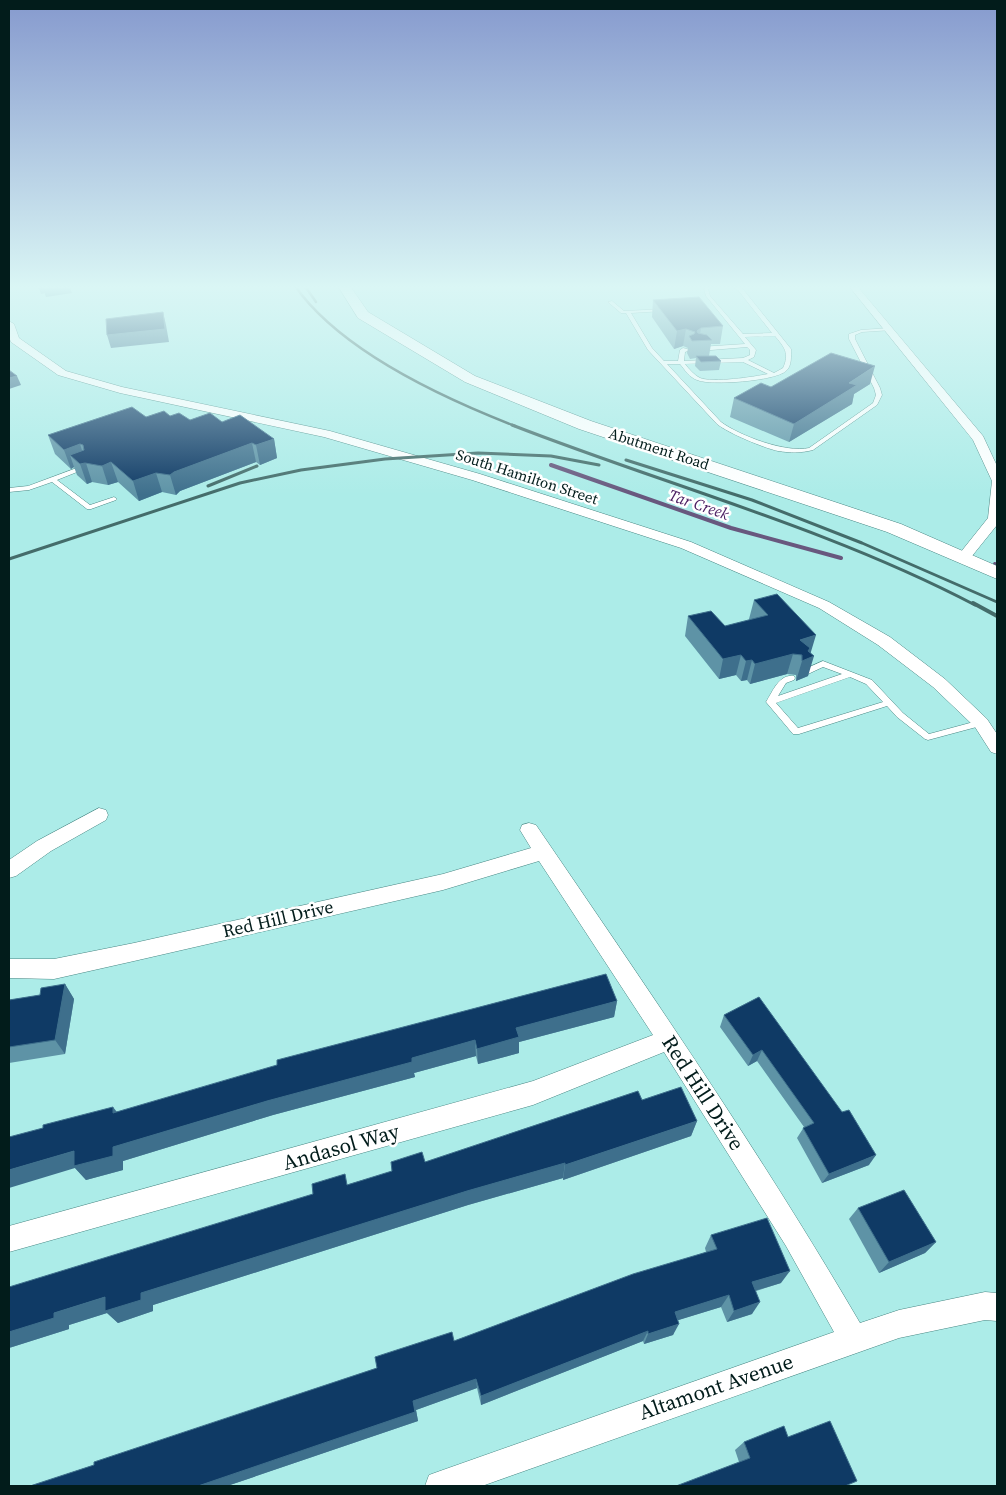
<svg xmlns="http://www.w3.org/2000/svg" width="1006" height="1495" font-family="'Source Serif 4',serif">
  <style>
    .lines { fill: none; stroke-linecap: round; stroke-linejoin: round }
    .stream { stroke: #68587e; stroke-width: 4 }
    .service-casing { stroke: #498784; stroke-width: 1 }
    .minor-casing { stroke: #498784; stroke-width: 1 }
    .secondary-casing { stroke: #498784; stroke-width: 1 }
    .service { fill: #fff; fill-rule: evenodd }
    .minor { fill: #fff; fill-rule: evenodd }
    .secondary { fill: #fff; fill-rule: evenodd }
    .rail-far2 { stroke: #446c6a; stroke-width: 2.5 }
    .rail-far1 { stroke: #446c6a; stroke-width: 3 }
    .rail { stroke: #446c6a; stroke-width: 4 }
    .wall { fill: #5e93a6 }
    .shaded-wall { fill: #3e6f8c }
    .building { fill: #0f3a65; stroke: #3e6f8c }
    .labels { text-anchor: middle; stroke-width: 5; stroke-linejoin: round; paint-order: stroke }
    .far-street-label { font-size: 15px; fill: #021c1b; stroke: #fff }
    .far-water-label { font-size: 16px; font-style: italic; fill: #4c2063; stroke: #fff }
    .street-label { font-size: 18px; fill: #021c1b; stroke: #fff }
    .near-street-label { font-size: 21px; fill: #021c1b; stroke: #fff }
  </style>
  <rect width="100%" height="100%" fill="#acece8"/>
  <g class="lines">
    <g class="stream">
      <polyline points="551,465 731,528 841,558"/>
      <polyline points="995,564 997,565"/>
    </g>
    <defs>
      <g id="service">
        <path d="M709,286H713L708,289L710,296L743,334L772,333L738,290L732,286H737L742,288L791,349C791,356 792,366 786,371C775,381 710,386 697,380C689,377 685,370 680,364H667L721,422C740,436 786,453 809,448L873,403L876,395L874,388L849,339V334L861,330L890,328H892V330L862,332L855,335V339L880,388L882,395L877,405L813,450C802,453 790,453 778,451C764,448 728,433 717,424L648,350L626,313H621L608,302L612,301L624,311L666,309V310L664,311L631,313L652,348L664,361H678L680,350L683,348L691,350L685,352L684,361L743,358L750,355V350L747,347L699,351L696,349L699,347L745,344L706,296L704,289ZM775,336C784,347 790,353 783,368L774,373L748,360L754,357L756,350L745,337ZM743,362L768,374C753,377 713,383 700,378C694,375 689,369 685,364Z"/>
        <polygon points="85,465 87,466 87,468 57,480 90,505 114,497 117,499 116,500 91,509 87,509 52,482 29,490 9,492 9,488 28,486"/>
        <path d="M823,661L872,680L903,713L929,734L981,720L985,723L984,725L928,740L925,739L897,717L887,706L799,734H793L766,702C773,691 779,674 794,676L795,678L794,680L786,683L778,696L842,674L823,667L808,674L804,671L805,669ZM850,677L866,684L883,702L798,728L776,703Z"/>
      </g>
      <g id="minor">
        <polygon points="849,286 857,286 983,436 997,466 997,525 968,561 963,562 956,558 988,518 992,481 973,440"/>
        <polygon points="9,321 14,324 19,338 66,371 122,387 330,431 480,474 691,542 829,602 890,637 945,679 987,719 997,734 997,754 991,752 975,727 933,687 878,645 819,608 681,548 472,480 324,437 120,393 58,375 11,342 9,337"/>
        <polygon points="99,808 106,810 108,815 106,820 51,851 16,876 9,878 9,860 37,841"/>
        <path d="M529,823L536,825C648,989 760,1152 860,1323L899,1310L985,1292L997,1293V1321L985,1320L899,1338L482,1486H425L429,1475L440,1471L834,1332L786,1246L664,1052L533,1105L9,1252V1226L533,1081L653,1035L539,861L443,890L134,961L54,979L9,978V959H54L134,943L443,874L531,848L520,830L522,825Z"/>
      </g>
      <polygon id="secondary" points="338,286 350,286 368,312 475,376 591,421 901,524 997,566 997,579 887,532 579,429 465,382 358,318"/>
    </defs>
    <use href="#service" class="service-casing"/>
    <use href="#minor" class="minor-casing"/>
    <use href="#secondary" class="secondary-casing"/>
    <use href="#service" class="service"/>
    <use href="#minor" class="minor"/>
    <use href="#secondary" class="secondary"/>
    <g class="rail-far2">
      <path d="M295,286C340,350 443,398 515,426"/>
      <polyline points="305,286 316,302"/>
    </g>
    <g class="rail-far1">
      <path d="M512,425C666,485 828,528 975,605"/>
      <polyline points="626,460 752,500 862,543 997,602"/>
      <polyline points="208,486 257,466"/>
      <polyline points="9,559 240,483 301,470 385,459 478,453 551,456 599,465"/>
    </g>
    <polyline class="rail" points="973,603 997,616"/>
  </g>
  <g class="wall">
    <polygon points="653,300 723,326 720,344 711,344 709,356 721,361 719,370 700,371 695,366 696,358 690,359 687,353 688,348 683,346 674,349 652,317"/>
    <polygon points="870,384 854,394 852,404 789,442 730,417 734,398"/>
    <polygon points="170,416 190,420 222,422 274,439 277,458 260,465 256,462 180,491 176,495 162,492 139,501 118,482 108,485 92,482 87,484 77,475 74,467 71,469 55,454 48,435 146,417"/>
    <polygon points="754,600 811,653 808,676 796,681 796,675 787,674 750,684 747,680 741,681 736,675 719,679 685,636 688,616 725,626 750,620 749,619"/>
    <polygon points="65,984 74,999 65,1054 9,1063 9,1000 40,995"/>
    <polygon points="759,997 869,1165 822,1183 797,1138 804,1127 757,1061 748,1066 720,1027 724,1015"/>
    <polygon points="617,1001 614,1017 519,1042 519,1053 478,1064 476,1056 414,1073 415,1077 273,1115 123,1161 123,1170 86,1180 75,1168 117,1112"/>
    <polygon points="642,1100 697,1121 691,1136 563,1180 563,1178 468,1205 153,1305 153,1311 118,1323 107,1313 69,1325 69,1329 9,1348 349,1184"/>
    <polygon points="858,1208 936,1242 925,1253 879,1273 849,1219"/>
    <polygon points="711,1235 781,1283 756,1291 752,1314 727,1322 721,1307 678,1320 673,1335 644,1344 643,1341 481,1405 477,1388 416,1410 418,1421 227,1486 30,1486 94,1465 377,1368 706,1252 705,1248"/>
    <polygon points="788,1437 847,1486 739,1462 735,1450 744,1442"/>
  </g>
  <g class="shaded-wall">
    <polygon points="38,286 42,286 45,293 41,294"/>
    <polygon points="42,286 69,286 72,293 46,297"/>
    <polygon points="163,312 166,325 169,342 111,348 107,335"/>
    <polygon points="701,328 699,341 697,331"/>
    <polygon points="686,329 683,346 674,349 677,331"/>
    <polygon points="875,366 870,384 854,394 852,404 789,442 794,424 849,383"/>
    <polygon points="17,376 21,385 9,389 9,378"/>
    <polygon points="274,439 277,458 260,465 256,445"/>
    <polygon points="252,443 256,462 180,491 176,495 170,475 174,472"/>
    <polygon points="80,444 92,482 87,484 80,464 70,455 74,467 71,469 64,450"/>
    <polygon points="111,462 118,482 108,485 102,466"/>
    <polygon points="156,473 162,492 139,501 133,481"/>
    <polygon points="816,635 810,655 814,656 808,676 796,681 802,661 800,640"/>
    <polygon points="793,654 787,674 750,684 755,664"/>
    <polygon points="741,655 736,675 719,679 723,659"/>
    <polygon points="752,660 747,680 741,681 746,661"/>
    <polygon points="65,984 74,999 65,1054 55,1040"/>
    <polygon points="617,1001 614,1017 519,1042 519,1053 478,1064 477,1049 516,1028"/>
    <polygon points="475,1040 476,1056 414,1073 415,1077 273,1115 123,1161 123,1170 86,1180 75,1168 9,1188 9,1170 74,1151 113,1147 412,1058"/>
    <polygon points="762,1050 757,1061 748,1066 753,1055"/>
    <polygon points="113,1107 124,1121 113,1113"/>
    <polygon points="697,1121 691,1136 563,1180 565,1165"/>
    <polygon points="876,1155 869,1165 822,1183 829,1174"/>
    <polygon points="565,1163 563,1178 468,1205 153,1305 153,1311 118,1323 107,1313 69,1325 69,1329 9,1348 9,1332 54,1313 105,1297 141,1293 467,1191"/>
    <polygon points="936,1242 925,1253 879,1273 889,1262"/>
    <polygon points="790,1271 781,1283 744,1294 752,1282"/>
    <polygon points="729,1295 721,1307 669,1323 675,1312"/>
    <polygon points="760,1302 752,1314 727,1322 734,1311"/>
    <polygon points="679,1324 673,1335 644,1344 648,1334"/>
    <polygon points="648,1331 643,1341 481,1405 481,1396"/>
    <polygon points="476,1379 477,1388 416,1410 418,1421 227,1486 198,1486 413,1401"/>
  </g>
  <g class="building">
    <polygon points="699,297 723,326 701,328 697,331 698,333 707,335 712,340 692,341 689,336 694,334 695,332 686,329 677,331 653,300"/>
    <polygon points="163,312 165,329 107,335 106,319"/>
    <polygon points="831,353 875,366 849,383 857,385 794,424 734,398 761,383 771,387"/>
    <polygon points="696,356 716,356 721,361 701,362"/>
    <polygon points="9,370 17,376 9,378"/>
    <polygon points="132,407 146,417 164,411 170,416 179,413 190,420 210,413 222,422 240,415 274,439 256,445 252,443 174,472 170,475 156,473 133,481 111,462 102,466 85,463 80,464 70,455 84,450 83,445 80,444 64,450 48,435"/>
    <polygon points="777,594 816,635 800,640 810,648 808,651 814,656 802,661 802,655 793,654 755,664 752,660 746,661 741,655 723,659 688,616 711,611 725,626 768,615 754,600"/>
    <polygon points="606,974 617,1001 516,1028 519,1037 477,1049 475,1040 412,1058 412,1062 267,1101 113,1147 113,1156 74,1166 74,1151 9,1170 9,1137 43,1128 43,1125 113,1107 113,1113 277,1065 277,1060"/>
    <polygon points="65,984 55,1040 9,1047 9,1000 40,995 41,988"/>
    <polygon points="759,997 842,1112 849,1110 876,1155 829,1174 803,1128 814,1123 762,1050 753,1055 724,1015"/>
    <polygon points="681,1087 697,1121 565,1165 565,1163 467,1191 141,1293 141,1300 105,1311 105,1297 54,1313 54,1318 9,1332 9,1287 313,1194 312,1184 345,1174 347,1185 392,1171 391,1162 422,1152 425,1162 638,1091 642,1100"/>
    <polygon points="904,1190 936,1242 889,1262 858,1208"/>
    <polygon points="767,1218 790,1271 752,1282 760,1302 734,1311 729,1295 675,1312 679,1324 648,1334 648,1331 481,1396 476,1379 413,1401 415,1412 198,1486 30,1486 94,1465 94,1462 377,1368 375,1357 452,1332 454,1341 633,1274 717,1249 711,1235"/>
    <polygon points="830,1421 857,1481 845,1486 676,1486 750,1458 744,1442 784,1426 788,1437"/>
  </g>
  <linearGradient id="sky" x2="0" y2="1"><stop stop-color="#869ace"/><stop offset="0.58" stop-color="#daf6f5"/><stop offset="1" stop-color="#daf6f5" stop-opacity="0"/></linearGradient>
  <rect width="1006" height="495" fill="url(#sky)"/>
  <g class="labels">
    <g class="far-street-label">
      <text transform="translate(659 449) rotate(18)" y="5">Abutment Road</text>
      <text transform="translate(527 477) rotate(18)" y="5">South Hamilton Street</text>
    </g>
    <g class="far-water-label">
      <text transform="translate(699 504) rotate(19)" y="6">Tar Creek</text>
    </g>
    <g class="street-label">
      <text transform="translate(278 919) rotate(-13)" y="6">Red Hill Drive</text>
    </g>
    <g class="near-street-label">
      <text transform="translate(703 1093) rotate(57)" y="7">Red Hill Drive</text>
      <text transform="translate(341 1147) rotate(-16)" y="7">Andasol Way</text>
      <text transform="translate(716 1387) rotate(-19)" y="7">Altamont Avenue</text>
    </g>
  </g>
  <rect width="1006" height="1495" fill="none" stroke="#021c1b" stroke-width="20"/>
</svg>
